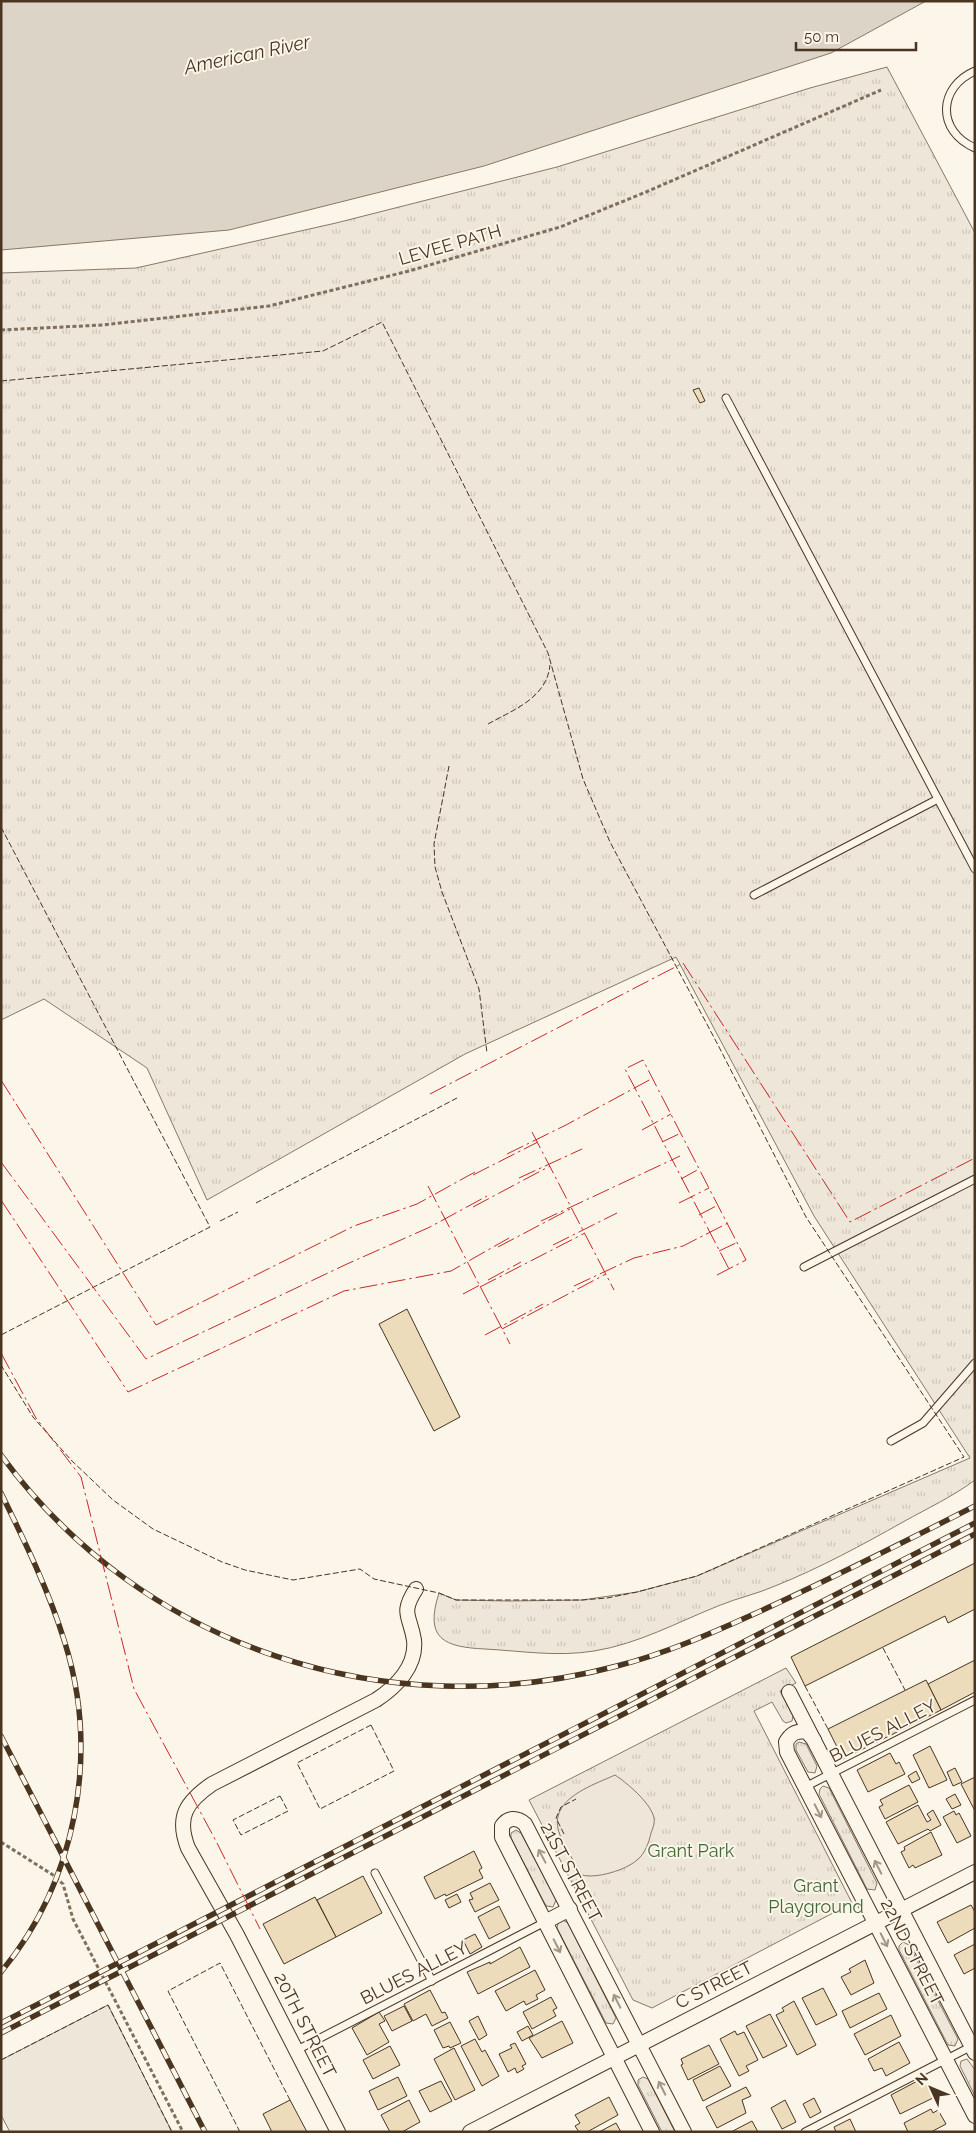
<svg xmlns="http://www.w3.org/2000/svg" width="976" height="2133" font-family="Raleway,sans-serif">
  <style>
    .grass { fill: url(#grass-tufts); stroke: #887966 }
    .garden { fill: #ede6d9; stroke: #887966 }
    .parking { fill: #ede7d9; stroke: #887966 }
    .water { fill: #dcd4c6; stroke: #887966 }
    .building { fill: #ecdcbc; stroke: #4a3520 }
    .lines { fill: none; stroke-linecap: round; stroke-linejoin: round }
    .service-casing { stroke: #4a3520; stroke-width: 9 }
    .minor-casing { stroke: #4a3520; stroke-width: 16 }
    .path { stroke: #7f6f5c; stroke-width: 3; stroke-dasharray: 4 2.5; stroke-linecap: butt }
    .service { stroke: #fbf6e9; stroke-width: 7 }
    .minor { stroke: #fbf6e9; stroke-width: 14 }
    .rail-casing { stroke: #4a3520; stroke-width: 5.5 }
    .rail { stroke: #fbf6e9; stroke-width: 4; stroke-dasharray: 11; stroke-linecap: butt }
    .fence { stroke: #4a3520; stroke-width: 1; stroke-dasharray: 6 2.5; stroke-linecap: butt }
    .power { stroke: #c62828; stroke-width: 1; stroke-dasharray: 18 4 2.5 4; stroke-linecap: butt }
    .oneway { stroke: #a29684 }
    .labels { text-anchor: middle; stroke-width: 4; stroke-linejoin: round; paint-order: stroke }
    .street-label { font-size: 18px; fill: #4a3520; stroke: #fbf6e9 }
    .park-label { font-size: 18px; fill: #436837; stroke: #fbf6e9 }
    .water-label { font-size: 19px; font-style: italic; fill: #4a3520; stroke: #fbf6e9 }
  </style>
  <defs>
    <pattern id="grass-tufts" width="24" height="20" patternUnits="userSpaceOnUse" patternTransform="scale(1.25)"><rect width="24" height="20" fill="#ede6d9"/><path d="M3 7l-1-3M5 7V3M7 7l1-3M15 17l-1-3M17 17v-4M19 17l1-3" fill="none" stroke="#cdc6ba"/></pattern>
  </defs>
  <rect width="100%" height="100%" fill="#fbf6e9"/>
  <g class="grass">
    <path d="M887,67L975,233V1480C952,1497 928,1508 903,1522C862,1545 820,1568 775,1586C757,1594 737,1598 718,1606C678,1622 638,1644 594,1651C557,1657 522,1651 485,1649C444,1647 424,1639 439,1593L456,1600L509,1601L582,1600L637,1592L697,1576L970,1458L814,1216L676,957L465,1054L207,1200L147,1068L44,999L1,1020V273L136,268L336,223L557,167L810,88Z"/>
    <polygon points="786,1668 796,1683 780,1691 793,1716 792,1721 786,1723 783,1721 772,1702 754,1711 852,1903 652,2008 633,2000 529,1800"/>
    <polygon points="799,1742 806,1744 817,1766 815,1773 808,1772 796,1750 796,1744"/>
    <polygon points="823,1786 829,1788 877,1883 875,1890 867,1889 819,1794 820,1789"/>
    <polygon points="516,1830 521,1833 556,1900 553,1907 546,1906 511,1838 511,1833"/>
    <polygon points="563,1920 568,1923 616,2018 613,2024 606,2023 557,1928 558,1923"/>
    <polygon points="903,1942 909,1945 958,2039 955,2046 948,2045 899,1950 899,1946"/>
    <polygon points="967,2059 975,2070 975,2096 960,2066 961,2061"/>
    <polygon points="643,2077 648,2079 675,2132 662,2132 638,2085 638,2080"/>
  </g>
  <path class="garden" d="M615,1775C627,1783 651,1803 654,1818C655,1822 653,1828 651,1833C649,1842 645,1854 637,1860C626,1870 596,1879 582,1875C575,1862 565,1849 560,1835C546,1800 591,1786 615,1775Z"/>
  <polygon class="parking" points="108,2005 172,2132 10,2132 1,2115 1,2060"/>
  <polygon class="water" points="1,1 926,1 831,53 484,166 229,230 1,250"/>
  <g class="building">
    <polygon points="699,388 705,401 700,403 693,390"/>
    <polygon points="407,1309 460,1417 434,1431 379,1324"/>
    <polygon points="975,1563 975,1609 948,1623 945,1616 805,1686 791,1657"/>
    <polygon points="975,1660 975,1692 941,1710 928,1684"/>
    <polygon points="926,1680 941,1710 843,1759 828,1729"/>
    <polygon points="930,1746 947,1780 929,1788 913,1755"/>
    <polygon points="890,1753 896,1764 899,1762 905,1774 868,1792 857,1770"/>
    <polygon points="955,1768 962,1782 953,1786 947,1772"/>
    <polygon points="916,1771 920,1779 912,1783 908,1776"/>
    <polygon points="975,1777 975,1811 961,1784"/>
    <polygon points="909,1785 918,1802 885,1819 879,1807 883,1805 880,1800"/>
    <polygon points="955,1794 961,1805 952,1809 946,1799"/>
    <polygon points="918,1805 927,1822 931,1820 927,1814 933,1810 941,1825 930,1831 928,1829 898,1844 886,1822"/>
    <polygon points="954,1811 956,1815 959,1813 971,1836 957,1843 943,1817"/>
    <polygon points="931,1832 942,1855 915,1868 913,1865 909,1868 901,1852 905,1850 904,1847"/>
    <polygon points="474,1851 482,1868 479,1870 483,1878 446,1896 445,1894 435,1899 424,1877"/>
    <polygon points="363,1876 382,1913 336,1937 317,1900"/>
    <polygon points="490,1883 499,1900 475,1912 469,1900 473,1899 470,1893"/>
    <polygon points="457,1894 461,1902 449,1908 445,1900"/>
    <polygon points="315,1897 336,1937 284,1964 263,1924"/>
    <polygon points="971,1905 975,1912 975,1928 948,1943 937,1922"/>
    <polygon points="499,1906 510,1928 489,1939 478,1917"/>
    <polygon points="475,1934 482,1947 470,1954 463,1940"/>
    <polygon points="975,1944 975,1968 964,1974 954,1955"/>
    <polygon points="520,1947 530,1967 478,1994 467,1972 481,1966 490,1962 490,1964"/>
    <polygon points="865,1960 874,1983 851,1995 841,1977 851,1972 849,1969"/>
    <polygon points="535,1970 545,1990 536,1995 538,1999 526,2005 524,2001 506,2011 495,1991"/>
    <polygon points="823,1988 837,2015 816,2025 802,1998"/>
    <polygon points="430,1990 442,2013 445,2012 448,2018 432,2026 426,2014 413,2021 404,2004"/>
    <polygon points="879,1993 887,2009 850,2028 842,2011"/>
    <polygon points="551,1997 557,2008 553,2010 556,2016 532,2029 523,2012"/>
    <polygon points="794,2001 816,2045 797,2055 776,2015 784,2011 782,2008"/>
    <polygon points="404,2006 412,2021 392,2031 384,2016"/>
    <polygon points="379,2012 385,2021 379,2024 389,2042 367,2055 352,2028"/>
    <polygon points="770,2014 787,2046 763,2058 746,2026"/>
    <polygon points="891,2015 901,2036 865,2055 854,2034"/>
    <polygon points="478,2016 487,2035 479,2040 469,2021"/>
    <polygon points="562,2021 573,2043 542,2058 529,2038"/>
    <polygon points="450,2022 461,2043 450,2048 449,2046 443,2048 434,2030"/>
    <polygon points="528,2026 533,2035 522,2041 517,2032"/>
    <polygon points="735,2031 737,2035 744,2032 758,2060 746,2066 749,2071 739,2076 720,2039"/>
    <polygon points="475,2039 482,2052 485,2050 499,2076 482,2086 461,2046"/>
    <polygon points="899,2042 910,2063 886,2076 882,2068 874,2071 868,2059"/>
    <polygon points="515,2043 526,2064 522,2066 524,2069 517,2073 515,2068 508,2072 499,2054 512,2048 510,2045"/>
    <polygon points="709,2045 719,2064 688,2080 681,2065 683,2064 681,2059"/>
    <polygon points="390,2046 400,2065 373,2079 363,2060"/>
    <polygon points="454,2048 475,2090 455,2100 434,2059"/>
    <polygon points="720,2066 731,2086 703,2101 693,2080"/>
    <polygon points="398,2077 407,2096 378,2110 369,2091"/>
    <polygon points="923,2078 933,2098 900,2114 891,2095"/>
    <polygon points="441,2081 452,2101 430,2112 419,2091"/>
    <polygon points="746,2087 751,2096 742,2100 746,2113 717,2128 706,2107"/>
    <polygon points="609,2097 618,2115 587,2132 579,2132 575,2126 580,2123 575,2115"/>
    <polygon points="814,2098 821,2112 810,2118 803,2104"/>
    <polygon points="290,2100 307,2132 272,2132 263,2114"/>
    <polygon points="409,2100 420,2122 402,2132 390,2132 381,2115"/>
    <polygon points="785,2100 796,2122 782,2129 771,2108"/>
    <polygon points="931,2109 933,2113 938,2110 946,2124 931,2132 908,2132 904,2123"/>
    <polygon points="850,2119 856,2132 836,2132 834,2127"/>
    <polygon points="752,2121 758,2132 731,2132"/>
    <polygon points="616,2123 621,2132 599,2132"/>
  </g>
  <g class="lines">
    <defs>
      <g id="service">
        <path d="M975,71C938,87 936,131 975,148"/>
        <polyline points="726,398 975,869"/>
        <polyline points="754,895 938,799"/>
        <polyline points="804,1267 975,1179"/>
        <polyline points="891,1441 923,1423 975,1363"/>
        <polyline points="805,1787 975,1700"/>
        <polyline points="375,1873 432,1981"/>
        <polyline points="297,2050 545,1922"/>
        <polyline points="805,2132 974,2045"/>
      </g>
      <g id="minor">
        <polyline points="789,1692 975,2053"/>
        <path d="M814,1740L807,1732C797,1730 791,1733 786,1742L787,1752L975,2116"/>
        <polyline points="545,1922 570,1909"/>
        <path d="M338,2132L237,1935L188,1848C176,1817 186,1802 212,1784L376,1700C396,1687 417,1666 414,1640C410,1615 400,1614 416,1589"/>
        <polyline points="470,2132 975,1872"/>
        <path d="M652,2132L502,1837V1826C508,1817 517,1817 525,1824L684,2132"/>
      </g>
    </defs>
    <use href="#service" class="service-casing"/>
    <use href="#minor" class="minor-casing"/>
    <g class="path">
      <polyline points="1,330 103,325 269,306 409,271 560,227 646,192 881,90"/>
      <polyline points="1,1842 53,1875 63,1884 73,1919 183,2132"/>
    </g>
    <use href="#service" class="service"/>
    <use href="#minor" class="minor"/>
    <defs>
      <g id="rail">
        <path d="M1,1455C143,1649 387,1727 617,1666C664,1654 710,1634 754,1614C829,1580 902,1543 975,1506"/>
        <path d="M1,1493C25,1542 49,1591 65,1643C100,1755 76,1882 1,1972"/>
        <polyline points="1,1736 205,2132"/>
        <polyline points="1,2023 975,1523"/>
        <polyline points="1,2033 975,1534"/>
      </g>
    </defs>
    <use href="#rail" class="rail-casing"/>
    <use href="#rail" class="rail"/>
    <g class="fence">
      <polyline points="1,381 323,351 382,322 548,653 583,779 610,842 718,1045 806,1217 964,1457 697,1576 637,1592 607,1598 582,1600 456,1600 439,1593 374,1579 360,1569 293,1580 245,1570 222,1562 153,1529 113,1500 71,1460 33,1417 1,1365"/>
      <path d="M488,724C513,710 547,698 550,665"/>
      <polyline points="449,766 434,844 435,867 442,892 479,989 487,1053"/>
      <polyline points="1,827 210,1227 1,1335"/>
      <polyline points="256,1203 457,1098"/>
      <polyline points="220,1221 238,1212"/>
      <polyline points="883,1648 905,1690"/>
      <polyline points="805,1686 828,1729"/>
      <polygon points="371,1725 394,1771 320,1809 297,1763"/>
      <polygon points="280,1796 288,1811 241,1835 233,1820"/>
      <polyline points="564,1834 556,1818 561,1807 576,1799"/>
      <polyline points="1,2060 108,2005 172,2132"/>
      <polyline points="240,2132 168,1991 220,1963 290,2100"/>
    </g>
    <g class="power">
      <polyline points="1,1080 156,1325 354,1226 417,1204 475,1172"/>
      <polyline points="430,1094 683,963 850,1222 975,1158"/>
      <polyline points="642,1130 671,1114"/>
      <polyline points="532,1132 614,1290"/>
      <polyline points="662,1142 681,1133"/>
      <polyline points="507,1154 566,1125 653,1078"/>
      <polyline points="1,1162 146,1359 347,1264 430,1227 487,1196"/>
      <polyline points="473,1175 538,1142"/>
      <polyline points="519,1178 582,1149"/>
      <polyline points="681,1179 699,1169"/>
      <polyline points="428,1186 510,1344"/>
      <polyline points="1,1200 128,1392 344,1291 451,1271 509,1238"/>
      <polyline points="679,1203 709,1188"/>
      <polyline points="473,1207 550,1166"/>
      <polyline points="699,1215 718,1205"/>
      <polyline points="541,1221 680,1156"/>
      <polyline points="553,1245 617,1213"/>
      <polyline points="498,1247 572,1208"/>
      <polyline points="719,1251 738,1242"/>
      <polyline points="717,1275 746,1260 643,1060 625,1069 729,1269"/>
      <polyline points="488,1280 521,1262"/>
      <polyline points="574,1286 634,1258 683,1246 728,1223"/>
      <polyline points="480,1287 585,1233"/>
      <polyline points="463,1294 480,1285"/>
      <polyline points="502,1329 606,1274"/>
      <polyline points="485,1335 543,1304"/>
      <polyline points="1,1353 36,1418 81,1477 134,1689 216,1841 260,1929"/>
    </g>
  </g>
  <defs><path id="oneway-shaft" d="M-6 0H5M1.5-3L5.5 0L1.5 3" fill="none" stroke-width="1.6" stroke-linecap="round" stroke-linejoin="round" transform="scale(1.25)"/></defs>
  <g class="oneway">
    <use href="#oneway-shaft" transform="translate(818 1811) rotate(63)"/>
    <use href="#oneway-shaft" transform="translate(542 1856) rotate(-118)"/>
    <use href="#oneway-shaft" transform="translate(878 1867) rotate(-117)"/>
    <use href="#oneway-shaft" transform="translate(884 1940) rotate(63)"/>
    <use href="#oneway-shaft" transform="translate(557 1946) rotate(63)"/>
    <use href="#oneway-shaft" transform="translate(617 2001) rotate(-117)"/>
    <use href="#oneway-shaft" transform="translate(662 2088) rotate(-117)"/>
  </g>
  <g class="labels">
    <g class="street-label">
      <text transform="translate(450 245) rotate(-16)" y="6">LEVEE PATH</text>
      <text transform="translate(883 1731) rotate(-27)" y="6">BLUES ALLEY</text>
      <text transform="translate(571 1872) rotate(62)" y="6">21ST STREET</text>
      <text transform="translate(912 1952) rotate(63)" y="6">22ND STREET</text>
      <text transform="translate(414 1973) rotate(-27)" y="6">BLUES ALLEY</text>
      <text transform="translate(714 1985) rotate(-27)" y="6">C STREET</text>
      <text transform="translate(305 2025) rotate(63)" y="6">20TH STREET</text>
    </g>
    <g class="park-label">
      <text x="691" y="1857">Grant Park</text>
      <text x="816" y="1892">Grant<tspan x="816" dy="21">Playground</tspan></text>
    </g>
    <g class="water-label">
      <text transform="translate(247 54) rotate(-12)" y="7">American River</text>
    </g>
  </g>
  <rect width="976" height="2133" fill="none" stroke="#4a3520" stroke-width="5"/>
  <g transform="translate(931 2088) rotate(314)" stroke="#fbf6e9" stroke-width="4" paint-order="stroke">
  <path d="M0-4L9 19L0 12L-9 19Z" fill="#4a3520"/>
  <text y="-8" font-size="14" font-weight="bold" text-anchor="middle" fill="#4a3520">N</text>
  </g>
  <path d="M796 42v8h120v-8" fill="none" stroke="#4a3520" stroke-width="2.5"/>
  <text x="804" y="42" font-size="15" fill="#4a3520" stroke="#fbf6e9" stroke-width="4" paint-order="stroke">50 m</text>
</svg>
